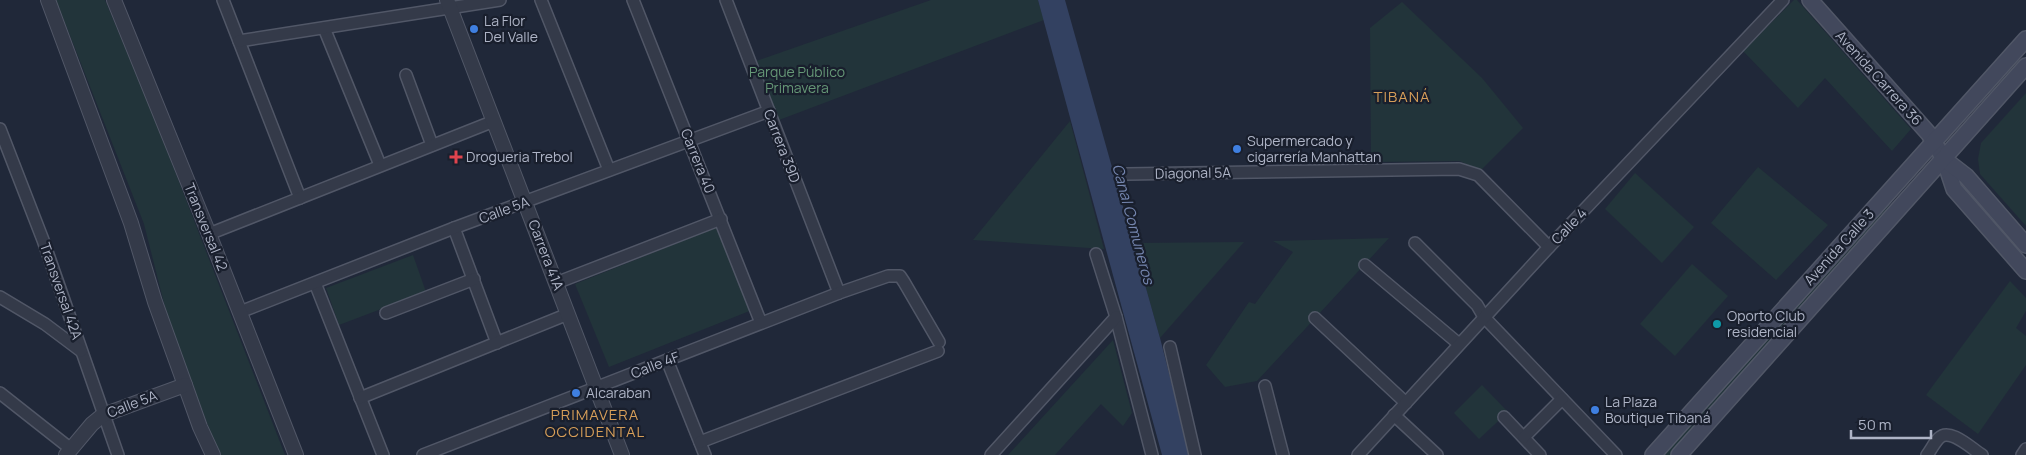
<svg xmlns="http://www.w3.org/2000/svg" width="2026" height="455" font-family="Manrope,sans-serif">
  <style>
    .green { fill: #22343a }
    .water { fill: #334161 }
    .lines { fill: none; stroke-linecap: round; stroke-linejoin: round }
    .minor-casing { stroke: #515767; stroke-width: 14 }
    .tertiary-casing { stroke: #515767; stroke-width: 16 }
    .secondary-casing { stroke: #515767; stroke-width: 18 }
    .minor { stroke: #343a49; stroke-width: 11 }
    .tertiary { stroke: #343a49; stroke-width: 14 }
    .secondary { stroke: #42485c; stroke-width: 15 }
    .shop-dot { fill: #3f7fe0; stroke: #191f2d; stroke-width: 2 }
    .health-dot { fill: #e0444e; stroke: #191f2d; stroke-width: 2 }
    .culture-dot { fill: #0f9aa8; stroke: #191f2d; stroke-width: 2 }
    .labels { text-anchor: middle; stroke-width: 4.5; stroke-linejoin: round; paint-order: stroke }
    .poi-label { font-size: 14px; fill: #aeb4c6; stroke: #191f2d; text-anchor: start }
    .park-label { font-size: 14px; fill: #659776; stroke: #191f2d }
    .street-label { font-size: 14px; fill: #aeb4c6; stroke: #191f2d }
    .neighbourhood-label { font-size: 15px; letter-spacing: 1px; fill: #d69e59; stroke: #191f2d }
    .water-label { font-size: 15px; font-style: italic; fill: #7586af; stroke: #191f2d }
  </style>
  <rect width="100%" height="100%" fill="#202839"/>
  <g class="green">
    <polygon points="56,0 105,0 150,107 285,455 220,455 219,454 170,327 144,224"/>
    <polygon points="931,0 1038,0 1044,20 779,120 756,61"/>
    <polygon points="1794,0 1797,0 1911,129 1892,151 1825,78 1798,108 1743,51"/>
    <polygon points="1402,2 1482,78 1523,128 1480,171 1460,161 1371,162 1370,28"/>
    <polygon points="2026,93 2026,226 1980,174 1978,159 1981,143"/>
    <polygon points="1070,121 1104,249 973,240"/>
    <polygon points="1758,167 1828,225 1776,280 1711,223"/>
    <polygon points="1635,173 1694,227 1662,263 1605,209"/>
    <polygon points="1888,205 1893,208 1670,455 1662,455"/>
    <polygon points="720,226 752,310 609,367 575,284"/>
    <polygon points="1389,238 1257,381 1225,387 1206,365 1249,302 1255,304 1293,252 1273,241"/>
    <polygon points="1244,242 1160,338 1133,243"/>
    <polygon points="413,255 426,292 339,325 326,288"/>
    <polygon points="1692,264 1728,296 1675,356 1640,324"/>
    <polygon points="2010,281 2026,298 2026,311 2016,328 2026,336 2026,365 1978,434 1926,395"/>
    <polygon points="1113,340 1132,413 1123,426 1101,404 1055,455 1008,455"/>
    <polygon points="1482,385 1508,412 1479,439 1454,413"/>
  </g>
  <polygon class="water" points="1038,0 1065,0 1160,338 1190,455 1162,455"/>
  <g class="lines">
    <defs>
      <g id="minor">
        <polyline points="223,0 300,198"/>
        <polyline points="541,0 609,170"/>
        <polyline points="633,0 761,323"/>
        <polyline points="726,0 839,293"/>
        <polyline points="324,28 380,165"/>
        <polyline points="239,41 500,0"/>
        <polyline points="406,75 432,145"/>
        <polyline points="0,129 43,240 118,455"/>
        <polyline points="1127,174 1459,169 1478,175 1549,247"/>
        <polyline points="454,228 497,343"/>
        <polyline points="209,234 494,121"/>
        <polyline points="1415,243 1477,305 1484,317 1616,455"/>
        <polyline points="1096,254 1116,317 1152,455"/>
        <polyline points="1365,265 1459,344"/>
        <polyline points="315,283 383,455"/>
        <polyline points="556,283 721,219"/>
        <polyline points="0,297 45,324 81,351"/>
        <polyline points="240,312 454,228 769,111"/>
        <polyline points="386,313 474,279"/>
        <polyline points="1315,318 1406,403"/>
        <polyline points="1170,347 1195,455"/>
        <polyline points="667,360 705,455"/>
        <polyline points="1265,386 1283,455"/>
        <polyline points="0,393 71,449"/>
        <polyline points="360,398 568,314"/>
        <polyline points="1394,415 1437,455"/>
        <polyline points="1504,417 1540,455"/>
        <polyline points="1524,437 1562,399"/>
        <polyline points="700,442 938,351"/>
        <polyline points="423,455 839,293 888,276 900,276 904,282 939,342"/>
        <polyline points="991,455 1116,317"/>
        <polyline points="1358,455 1549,247 1783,0"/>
        <path d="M1927,455C1931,450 1934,443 1939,438C1950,427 1972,449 1982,455"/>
        <polyline points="2022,455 2026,449"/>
      </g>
      <g id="tertiary">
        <polyline points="48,0 131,223 155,302 185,385 200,427 213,455"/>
        <polyline points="114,0 209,234 296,455"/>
        <polyline points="447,0 622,455"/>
        <polyline points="66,455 92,424 103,415 185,385"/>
      </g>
      <g id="secondary">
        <polyline points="1810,0 1929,134 1944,159 1954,189 2026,271"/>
        <polyline points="1944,159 1966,176 2026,245"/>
        <polyline points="1653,455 2026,39"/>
        <polyline points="1679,455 2026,66"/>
      </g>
    </defs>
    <use href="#minor" class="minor-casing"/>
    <use href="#tertiary" class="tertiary-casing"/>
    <use href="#secondary" class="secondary-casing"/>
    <use href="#minor" class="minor"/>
    <use href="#tertiary" class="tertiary"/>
    <use href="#secondary" class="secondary"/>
  </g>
  <g class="shop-dot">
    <circle cx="474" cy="29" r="5"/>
    <circle cx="1237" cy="149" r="5"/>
    <circle cx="576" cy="393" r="5"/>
    <circle cx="1595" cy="410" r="5"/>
  </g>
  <path class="health-dot" d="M453.5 149.5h5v5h5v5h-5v5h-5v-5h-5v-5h5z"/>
  <circle class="culture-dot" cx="1717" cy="324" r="5"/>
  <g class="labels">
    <g class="poi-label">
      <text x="484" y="26">La Flor<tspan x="484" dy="16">Del Valle</tspan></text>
      <text x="1247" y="146">Supermercado y<tspan x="1247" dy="16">cigarrería Manhattan</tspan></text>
      <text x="466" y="162">Drogueria Trebol</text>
      <text x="1727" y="321">Oporto Club<tspan x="1727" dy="16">residencial</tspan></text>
      <text x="586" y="398">Alcaraban</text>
      <text x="1605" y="407">La Plaza<tspan x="1605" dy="16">Boutique Tibaná</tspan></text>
    </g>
    <g class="park-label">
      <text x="797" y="77">Parque Público<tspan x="797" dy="16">Primavera</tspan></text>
    </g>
    <g class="street-label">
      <text transform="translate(1879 78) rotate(48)" y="5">Avenida Carrera 36</text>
      <text transform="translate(782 146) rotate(69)" y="5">Carrera 39D</text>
      <text transform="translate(698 161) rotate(68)" y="5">Carrera 40</text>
      <text transform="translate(1193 173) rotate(-1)" y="5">Diagonal 5A</text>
      <text transform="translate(504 210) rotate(-20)" y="5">Calle 5A</text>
      <text transform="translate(1569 226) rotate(-46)" y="5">Calle 4</text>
      <text transform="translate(206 227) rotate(68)" y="5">Transversal 42</text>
      <text transform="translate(1839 247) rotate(-48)" y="5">Avenida Calle 3</text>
      <text transform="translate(546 255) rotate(69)" y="5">Carrera 41A</text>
      <text transform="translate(61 291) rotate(71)" y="5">Transversal 42A</text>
      <text transform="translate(655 365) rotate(-21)" y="5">Calle 4F</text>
      <text transform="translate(132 404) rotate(-21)" y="5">Calle 5A</text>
    </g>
    <g class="neighbourhood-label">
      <text x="1402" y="102">TIBANÁ</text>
      <text x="595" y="420">PRIMAVERA<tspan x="595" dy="17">OCCIDENTAL</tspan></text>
    </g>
    <g class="water-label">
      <text transform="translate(1133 224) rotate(75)" y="5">Canal Comuneros</text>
    </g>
  </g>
  <path d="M1851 430v8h80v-8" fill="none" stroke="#aeb4c6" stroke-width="2.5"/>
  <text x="1858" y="430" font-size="15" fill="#aeb4c6" stroke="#191f2d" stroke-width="4" paint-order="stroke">50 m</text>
</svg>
